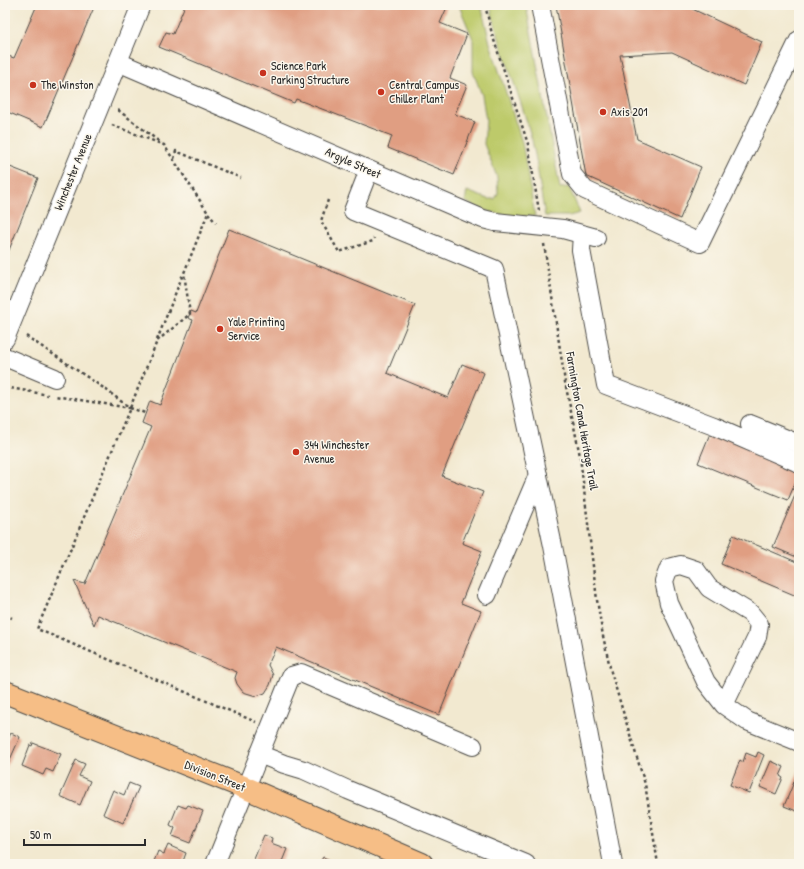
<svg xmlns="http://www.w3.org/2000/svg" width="804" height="869" font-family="'Patrick Hand',sans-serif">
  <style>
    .green { fill: #bdca6b; stroke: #747a4b }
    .building { fill: #e09e82 }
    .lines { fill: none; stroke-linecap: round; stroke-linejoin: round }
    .minor-casing { stroke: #494844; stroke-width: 20 }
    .major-casing { stroke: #494844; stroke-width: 24 }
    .path { stroke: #494844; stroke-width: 2.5; stroke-dasharray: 3 3; stroke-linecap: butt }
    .minor { stroke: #fff; stroke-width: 18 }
    .major { stroke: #f6be86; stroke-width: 22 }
    .poi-dot { fill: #c8321e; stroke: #fbf7ec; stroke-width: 1.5 }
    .labels { text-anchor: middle; stroke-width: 3; stroke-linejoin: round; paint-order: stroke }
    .poi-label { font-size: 12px; fill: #2b2b2b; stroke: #fbf7ec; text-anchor: start }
    .street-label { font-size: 12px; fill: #2b2b2b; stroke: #fbf7ec }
  </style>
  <rect width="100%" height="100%" fill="#fbf7ec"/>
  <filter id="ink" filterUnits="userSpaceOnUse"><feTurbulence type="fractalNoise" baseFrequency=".025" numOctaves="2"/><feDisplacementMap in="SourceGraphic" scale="8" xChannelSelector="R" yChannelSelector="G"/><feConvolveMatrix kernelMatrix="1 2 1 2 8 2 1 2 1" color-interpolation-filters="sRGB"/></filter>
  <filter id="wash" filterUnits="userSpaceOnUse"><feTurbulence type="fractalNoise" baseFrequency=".012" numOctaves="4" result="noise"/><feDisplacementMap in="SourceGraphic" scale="16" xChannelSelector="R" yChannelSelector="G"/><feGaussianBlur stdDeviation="0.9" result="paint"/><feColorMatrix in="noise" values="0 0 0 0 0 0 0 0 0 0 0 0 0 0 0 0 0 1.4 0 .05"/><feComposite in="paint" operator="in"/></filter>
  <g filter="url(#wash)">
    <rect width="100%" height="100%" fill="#f2e9d0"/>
    <g class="green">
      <path d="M460,5H481L490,43L522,142L535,216C510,216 487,215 465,201L467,191L488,199H495L498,193L497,177L484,144L486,121L482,95L473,72V39L460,8Z"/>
      <path d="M490,5H526L560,188L569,187L580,213L569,216H545C540,191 538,165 532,140C520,94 500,51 490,5Z"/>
    </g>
    <g id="blocks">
      <g class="building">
        <polygon points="37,5 95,5 43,127 5,111 5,55 14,58"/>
        <polygon points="185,5 448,5 440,23 467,34 450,78 467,85 455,114 475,122 454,175 388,148 392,136 296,99 294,103 159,47 166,32 173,34"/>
        <polygon points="556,5 684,5 762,42 744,85 672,52 620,55 637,139 701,167 680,219 586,176"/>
        <polygon points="5,165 38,178 5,260"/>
        <polygon points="229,229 415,305 387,373 448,398 462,364 484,373 442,476 483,492 462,543 482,551 461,603 481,611 439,715 276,647 268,665 273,675 270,685 265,693 256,696 243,692 237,684 235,678 237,672 98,615 94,625 74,581 85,584 151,427 142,423 150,401 160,405 193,320 188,318 191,311 196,313"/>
        <polygon points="711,431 799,467 799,474 788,500 698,463"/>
        <polygon points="799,486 799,558 773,547"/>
        <polygon points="733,535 799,563 799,597 721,564"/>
        <polygon points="11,733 20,737 5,771 5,745"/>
        <polygon points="33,743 61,754 53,772 46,769 43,775 22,766 30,745 32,746"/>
        <polygon points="758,752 764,755 749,793 730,785 740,760 743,762 746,753 756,757"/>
        <polygon points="76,760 85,764 79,776 90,781 80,805 60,796"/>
        <polygon points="771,761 784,767 780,776 783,778 776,794 760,787"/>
        <polygon points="799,770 799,812 784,806"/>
        <polygon points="129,783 139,787 123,823 103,814 113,790 124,795"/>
        <polygon points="178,805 186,808 188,805 203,811 190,843 172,836 175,828 170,825"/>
        <polygon points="264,835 272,838 271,843 287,849 281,864 252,864"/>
        <polygon points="168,845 186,853 182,864 153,864 158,851 164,854"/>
        <polygon points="323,857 339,864 319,864"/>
      </g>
    </g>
  </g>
  <g filter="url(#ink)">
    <use href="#blocks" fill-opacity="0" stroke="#494844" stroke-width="1"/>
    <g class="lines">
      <defs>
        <g id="minor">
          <polyline points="540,5 572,174 585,190 700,243 799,40"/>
          <polyline points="118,62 483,219 495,222 563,229 596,238"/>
          <polyline points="369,170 353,211 494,269 553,546 613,864"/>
          <polyline points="582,234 581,250 606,385 714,426 799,463"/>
          <polyline points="5,339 141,5"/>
          <polyline points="5,357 55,378"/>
          <polyline points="750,424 799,444"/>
          <polyline points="487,595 538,475"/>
          <polyline points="724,705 757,637 759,624 750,613 709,588 696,570 681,565 669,568 664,581 669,603 706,682 724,705 747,721 799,742"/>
          <polyline points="259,754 284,764 304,770 348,790 526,864"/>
          <polyline points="215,864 291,676 301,673 473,746"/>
        </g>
        <polyline id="major" points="5,692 246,788 422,864"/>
      </defs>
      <use href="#minor" class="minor-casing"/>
      <use href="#major" class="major-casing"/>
      <g class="path">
        <polyline points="485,5 492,34 528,144 539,211"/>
        <polyline points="118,110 161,143"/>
        <polyline points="112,125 164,145 208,213 184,273 190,314 157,341 130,408 37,629 256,722"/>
        <polyline points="174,159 176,151 241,178"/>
        <polyline points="328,200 321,221 339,252 373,241 374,238"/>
        <polyline points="208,213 216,223"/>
        <polyline points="544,244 565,382 580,456 597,600 603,636 611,672 645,784 658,864"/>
        <polyline points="26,336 105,389 130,408 55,396"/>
        <polyline points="157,340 183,274"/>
        <polyline points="5,387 48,395"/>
        <polyline points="130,408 145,413"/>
        <polyline points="5,615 12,618"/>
      </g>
      <use href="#minor" class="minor"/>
      <use href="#major" class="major"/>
    </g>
  </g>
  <g class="poi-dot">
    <circle cx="263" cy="73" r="4"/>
    <circle cx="33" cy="85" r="4"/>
    <circle cx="381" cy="92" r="4"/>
    <circle cx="603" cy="112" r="4"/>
    <circle cx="220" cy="329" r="4"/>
    <circle cx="296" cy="452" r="4"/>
  </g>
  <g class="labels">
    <g class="poi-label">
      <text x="271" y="70">Science Park<tspan x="271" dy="14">Parking Structure</tspan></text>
      <text x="41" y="89">The Winston</text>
      <text x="389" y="89">Central Campus<tspan x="389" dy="14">Chiller Plant</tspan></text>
      <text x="611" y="116">Axis 201</text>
      <text x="228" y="326">Yale Printing<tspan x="228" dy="14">Service</tspan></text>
      <text x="304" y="449">344 Winchester<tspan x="304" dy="14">Avenue</tspan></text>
    </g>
    <g class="street-label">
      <text transform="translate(353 163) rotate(24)" y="4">Argyle Street</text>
      <text transform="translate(73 172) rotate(-68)" y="4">Winchester Avenue</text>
      <text transform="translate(582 421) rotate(80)" y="4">Farmington Canal Heritage Trail</text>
      <text transform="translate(215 776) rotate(22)" y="4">Division Street</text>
    </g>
  </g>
  <rect width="804" height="869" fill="none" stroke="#fbf7ec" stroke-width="20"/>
  <path d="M24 839v6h121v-6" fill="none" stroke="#2b2b2b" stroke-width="2"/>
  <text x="30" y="839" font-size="12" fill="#2b2b2b" stroke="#fbf7ec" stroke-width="3" paint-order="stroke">50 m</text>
</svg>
